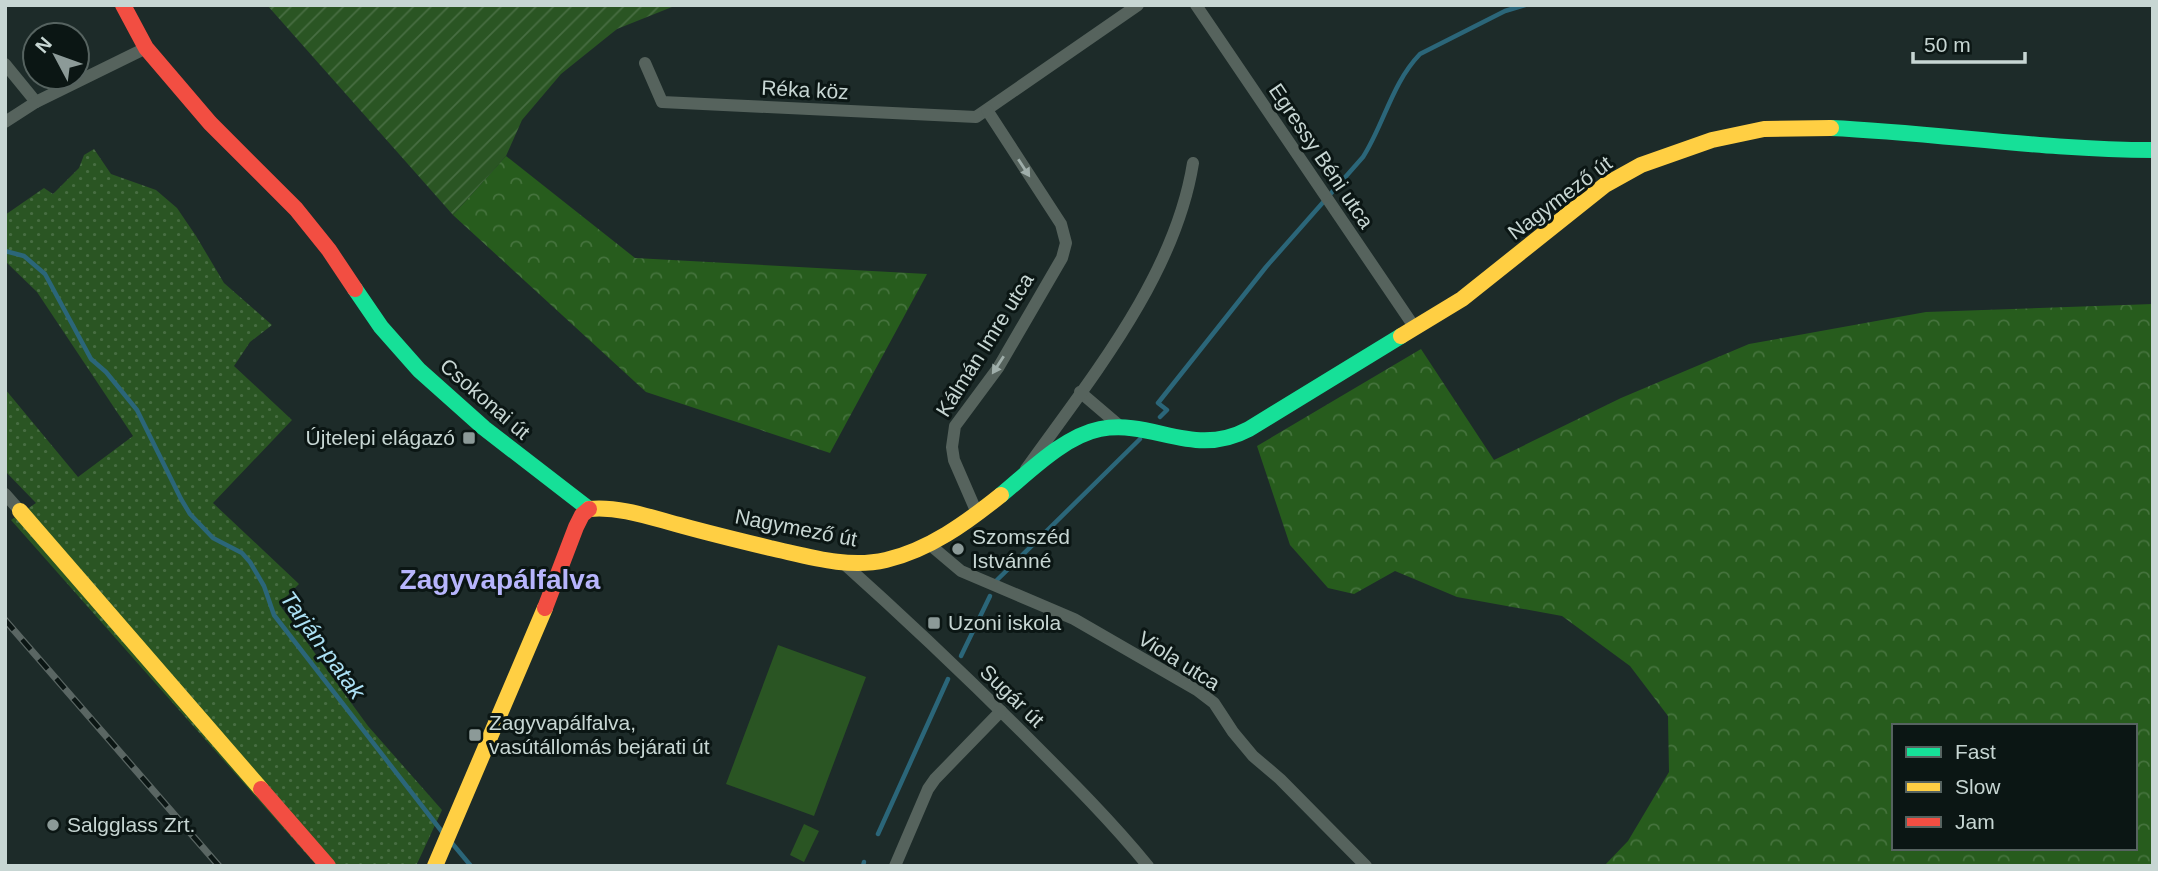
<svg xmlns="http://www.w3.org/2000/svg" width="2158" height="871" font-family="Arial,sans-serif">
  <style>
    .grass { fill: url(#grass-dots) }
    .forest { fill: url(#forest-crowns); fill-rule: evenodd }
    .park { fill: #2a5523 }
    .garden { fill: url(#garden-furrows) }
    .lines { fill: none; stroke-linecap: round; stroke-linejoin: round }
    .stream { stroke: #2b6679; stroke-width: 4.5 }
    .street { stroke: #56635d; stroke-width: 12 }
    .fast { stroke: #16e098; stroke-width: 16 }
    .slow { stroke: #ffcf43; stroke-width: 16 }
    .jam { stroke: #f24e42; stroke-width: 16 }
    .rail-casing { stroke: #5a6663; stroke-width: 7 }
    .rail { stroke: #0b1614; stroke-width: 4.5; stroke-dasharray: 13; stroke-linecap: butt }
    .oneway { fill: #9faeaa }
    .poi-dot { fill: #8c9a98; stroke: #0b1614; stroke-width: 2.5 }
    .labels { text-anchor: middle; stroke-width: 6; stroke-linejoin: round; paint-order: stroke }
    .street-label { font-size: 21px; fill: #c7d6d3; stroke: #0b1614 }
    .poi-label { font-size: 21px; fill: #c7d6d3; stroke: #0b1614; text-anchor: start }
    .water-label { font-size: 23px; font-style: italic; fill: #ace1f5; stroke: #0b1614 }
    .district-label { font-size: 28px; font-weight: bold; fill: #b7b5fc; stroke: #0b1614 }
  </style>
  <defs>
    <pattern id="grass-dots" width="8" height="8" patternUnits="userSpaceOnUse" patternTransform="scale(1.75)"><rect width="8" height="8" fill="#2a5523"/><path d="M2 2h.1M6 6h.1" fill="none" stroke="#476d42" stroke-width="1.8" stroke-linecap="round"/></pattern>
    <pattern id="forest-crowns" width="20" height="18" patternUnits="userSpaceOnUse" patternTransform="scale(1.75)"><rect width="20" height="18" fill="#275c1d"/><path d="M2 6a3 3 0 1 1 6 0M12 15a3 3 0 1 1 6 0" fill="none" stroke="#45733d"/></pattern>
    <pattern id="garden-furrows" width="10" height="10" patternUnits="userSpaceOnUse" patternTransform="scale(1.75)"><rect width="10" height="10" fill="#2a5523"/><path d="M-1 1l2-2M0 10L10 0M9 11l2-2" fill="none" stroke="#476d42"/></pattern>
  </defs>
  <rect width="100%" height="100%" fill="#1d2b29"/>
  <polygon class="grass" points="94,149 111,174 156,190 177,208 196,236 224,283 272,325 250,342 234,366 292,420 213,503 299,584 279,604 368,726 442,810 416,866 317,866 11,520 36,503 5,471 5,389 78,477 133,436 37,292 5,261 5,215 44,188 53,194 79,168 84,155"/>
  <g class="forest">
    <polygon points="506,156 635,258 927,274 830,453 646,392 453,215"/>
    <path d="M2153,304V866H1604L1628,841L1669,772L1668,716L1630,666L1562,616L1457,597L1395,571L1354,594L1328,588L1290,545L1257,446L1421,349L1494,460L1621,398L1749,344L1926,312ZM1894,726H2135V848H1894Z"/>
  </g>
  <g class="park">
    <polygon points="778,645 866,677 814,816 726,784"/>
    <polygon points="804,824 819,831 804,862 790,855"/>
  </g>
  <polygon class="garden" points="267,5 677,5 617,29 561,74 522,120 506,156 453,215"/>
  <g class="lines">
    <g class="stream">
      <polyline points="5,251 24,256 45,274 91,359 106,372 137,410 181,499 190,514 213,538 242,553 250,562 264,586 274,615 443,833"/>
      <path d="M1160,417L1167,410L1158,403L1266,267L1363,157C1384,124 1392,83 1420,54L1505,11L1525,5"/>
      <polyline points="996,581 1140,439"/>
      <polyline points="961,656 990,596"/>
      <polyline points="878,834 948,679"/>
      <polyline points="451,842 471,866"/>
      <polyline points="863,866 864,862"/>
    </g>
    <g class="street">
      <polyline points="1196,5 1415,328"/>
      <polyline points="645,63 662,102 976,117 1138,5"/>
      <polyline points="5,64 36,102"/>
      <polyline points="5,122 36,102 146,48"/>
      <polyline points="1080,392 1121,427"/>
      <path d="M1026,469C1091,378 1175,276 1193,163"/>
      <polyline points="5,494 20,511"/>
      <polyline points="977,513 954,460 952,447 955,426 998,368 1062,258 1066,243 1061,224 987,110"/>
      <polyline points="929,544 961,571 1074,619 1197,690 1214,703 1233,732 1253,756 1280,779 1366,866"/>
      <path d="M841,561C907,620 970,680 1031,741C1072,782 1112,822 1148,866"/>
      <polyline points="895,866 928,789 935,779 1001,711"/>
    </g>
    <g class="fast">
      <path d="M1831,128C1939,133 2046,150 2153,150"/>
      <polyline points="355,289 381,327 419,370 484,428 589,509"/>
      <path d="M1001,495C1028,473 1064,436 1100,429C1154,419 1193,459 1249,429L1401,336"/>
    </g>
    <g class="slow">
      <polyline points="1401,336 1462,299 1605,185 1641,165 1712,140 1764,129 1831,128"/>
      <path d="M589,509C621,506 652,518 683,526C712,534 741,541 770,548C807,556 847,569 886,560C929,550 966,523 1001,495"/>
      <polyline points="20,511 261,789"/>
      <polyline points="435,866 545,608"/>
    </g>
    <g class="jam">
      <polyline points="123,5 146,48 210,123 296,209 329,250 355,289"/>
      <polyline points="545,608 576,527 582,515 589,509"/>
      <polyline points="261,789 328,866"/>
    </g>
    <defs>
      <polyline id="rail" points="5,620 219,866"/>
    </defs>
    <use href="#rail" class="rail-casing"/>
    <use href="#rail" class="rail"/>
  </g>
  <defs><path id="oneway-solid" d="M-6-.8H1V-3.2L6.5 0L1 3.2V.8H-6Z" transform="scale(1.75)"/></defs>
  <g class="oneway">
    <use href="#oneway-solid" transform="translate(1024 168) rotate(57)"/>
    <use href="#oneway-solid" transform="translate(998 365) rotate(123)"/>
  </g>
  <g class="poi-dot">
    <rect x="462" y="431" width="14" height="14" rx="3.5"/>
    <circle cx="958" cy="549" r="7"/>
    <rect x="927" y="616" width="14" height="14" rx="3.5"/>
    <rect x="468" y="728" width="14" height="14" rx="3.5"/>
    <circle cx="53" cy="825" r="7"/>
  </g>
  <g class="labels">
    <g class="street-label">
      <text transform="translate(805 90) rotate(3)" y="7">Réka köz</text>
      <text transform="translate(1321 156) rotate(56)" y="7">Egressy Béni utca</text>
      <text transform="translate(1560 198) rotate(-37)" y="7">Nagymező út</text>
      <text transform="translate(985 345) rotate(-58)" y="7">Kálmán Imre utca</text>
      <text transform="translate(485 399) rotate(41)" y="7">Csokonai út</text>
      <text transform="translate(796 528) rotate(11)" y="7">Nagymező út</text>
      <text transform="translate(1179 661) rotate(32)" y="7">Viola utca</text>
      <text transform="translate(1012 696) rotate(44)" y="7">Sugár út</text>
    </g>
    <g class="poi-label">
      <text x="455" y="445" text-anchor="end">Újtelepi elágazó</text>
      <text x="972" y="544">Szomszéd<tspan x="972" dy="24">Istvánné</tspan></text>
      <text x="948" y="630">Uzoni iskola</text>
      <text x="489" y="730">Zagyvapálfalva,<tspan x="489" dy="24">vasútállomás bejárati út</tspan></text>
      <text x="67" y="832">Salgglass Zrt.</text>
    </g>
    <g class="water-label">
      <text transform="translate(323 645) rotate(54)" y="8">Tarján-patak</text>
    </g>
    <g class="district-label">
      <text x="500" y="589">Zagyvapálfalva</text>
    </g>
  </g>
  <rect width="2158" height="871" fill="none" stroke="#c7d6d3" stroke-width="14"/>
  <rect x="1892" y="724" width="245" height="126" fill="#0b1614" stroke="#566360" stroke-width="2"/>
  <rect x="1906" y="747" width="35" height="10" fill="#16e098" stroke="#566360" stroke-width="2"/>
  <text x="1955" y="759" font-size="21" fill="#c7d6d3">Fast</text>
  <rect x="1906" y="782" width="35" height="10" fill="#ffcf43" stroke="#566360" stroke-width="2"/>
  <text x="1955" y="794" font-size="21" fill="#c7d6d3">Slow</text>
  <rect x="1906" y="817" width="35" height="10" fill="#f24e42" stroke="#566360" stroke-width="2"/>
  <text x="1955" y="829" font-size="21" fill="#c7d6d3">Jam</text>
  <g transform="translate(56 56) rotate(311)"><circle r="33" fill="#0b1614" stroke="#566360" stroke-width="2"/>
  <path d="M0-5L12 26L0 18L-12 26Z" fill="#8c9a98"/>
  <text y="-10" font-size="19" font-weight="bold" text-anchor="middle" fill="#c7d6d3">N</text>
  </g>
  <path d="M1913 52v10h112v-10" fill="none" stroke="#c7d6d3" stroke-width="3.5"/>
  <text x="1924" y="52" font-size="21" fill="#c7d6d3" stroke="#0b1614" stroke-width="5" paint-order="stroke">50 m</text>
</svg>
